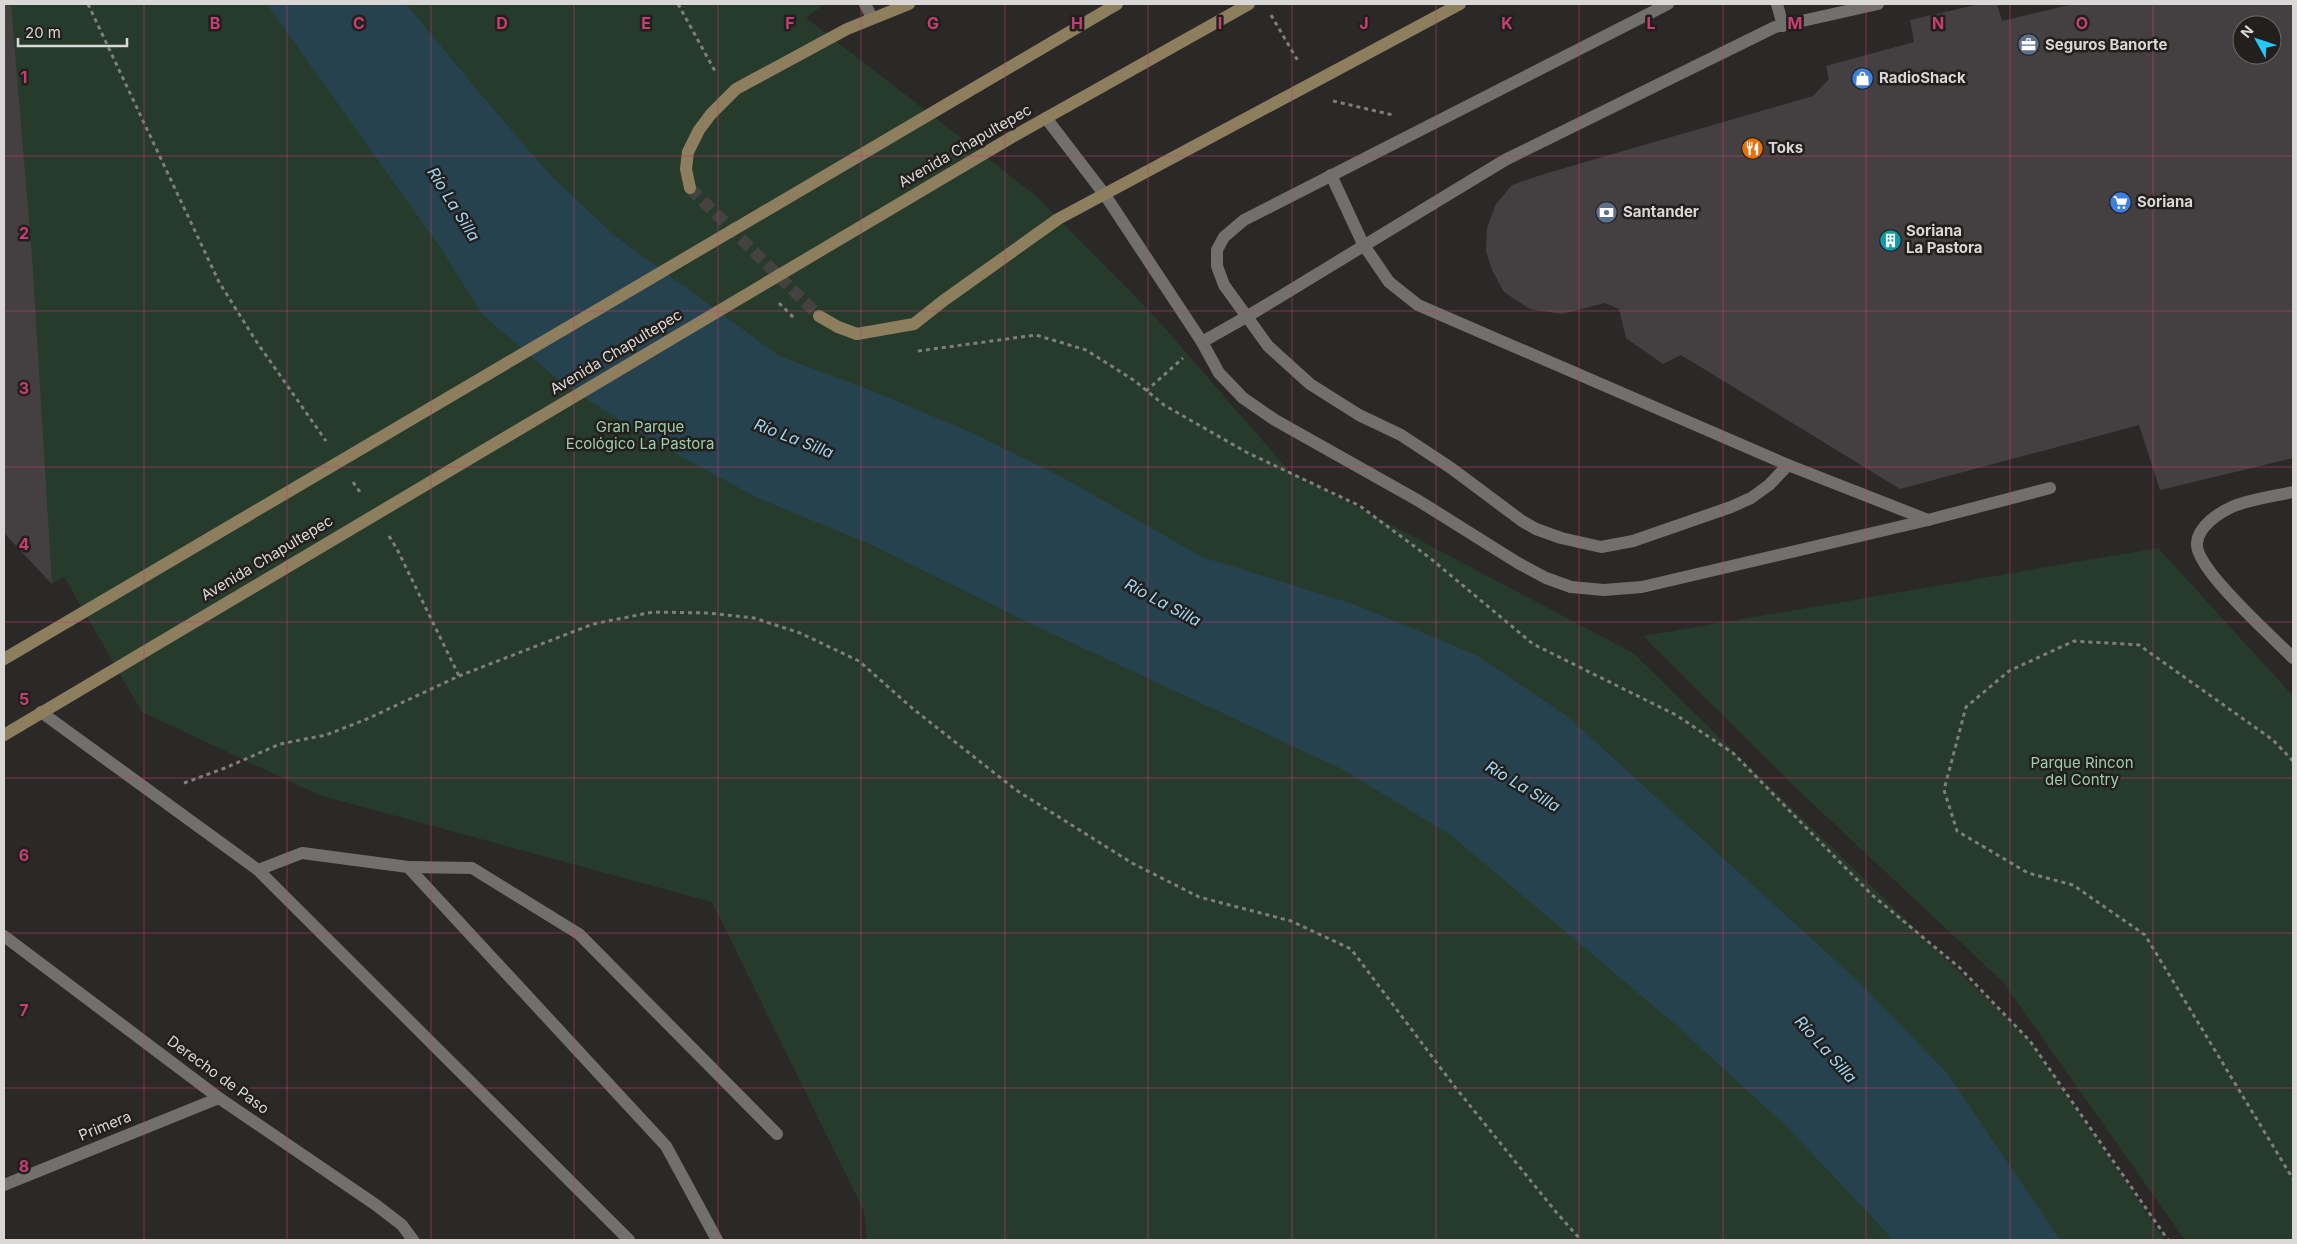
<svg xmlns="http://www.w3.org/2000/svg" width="2297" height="1244" font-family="Inter,sans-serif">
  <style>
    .green { fill: #273b2d }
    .water { fill: #27424f }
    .building { fill: #444041; fill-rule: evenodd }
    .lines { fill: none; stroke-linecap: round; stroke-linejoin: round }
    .secondary-tunnel { stroke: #454341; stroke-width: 12; stroke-dasharray: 12 6; stroke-linecap: butt }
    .path { stroke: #807e7d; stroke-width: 3; stroke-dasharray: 4 4; stroke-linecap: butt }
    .service { stroke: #72706d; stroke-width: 12 }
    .minor { stroke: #72706d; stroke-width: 12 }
    .secondary { stroke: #8d7e5e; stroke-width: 12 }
    .grid { fill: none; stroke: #c73e74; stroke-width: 1; stroke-opacity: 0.55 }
    .labels { text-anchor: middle; stroke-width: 5; stroke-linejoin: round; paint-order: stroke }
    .poi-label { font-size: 15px; font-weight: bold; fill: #d9d8d7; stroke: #221f1d; text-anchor: start }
    .street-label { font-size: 15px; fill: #d9d8d7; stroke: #221f1d }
    .park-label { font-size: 15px; fill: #9dceab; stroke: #221f1d }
    .water-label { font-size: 16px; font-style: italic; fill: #9ed6f3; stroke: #221f1d }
    .grid-label { font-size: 16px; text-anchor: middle; font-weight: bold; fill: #c73e74; stroke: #221f1d; stroke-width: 5; stroke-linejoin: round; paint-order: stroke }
  </style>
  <rect width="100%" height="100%" fill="#2b2927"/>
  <g class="green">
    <polygon points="4,4 824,4 806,18 1035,195 1156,318 1289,471 1633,653 2030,1041 2165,1240 867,1240 864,1211 712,902 319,795 142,712 64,577 52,584 4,326"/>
    <polygon points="2158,548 2293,696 2293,1240 2185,1240 2003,982 1795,787 1643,636"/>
  </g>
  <polygon class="water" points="267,4 406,4 477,90 551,176 615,236 779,356 875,392 970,432 1060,476 1202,557 1353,604 1476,655 1568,717 1859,982 1947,1073 2060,1240 1892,1240 1887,1233 1786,1126 1676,1025 1452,836 1344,770 1021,619 870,544 758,498 658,444 563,384 482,314 442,250"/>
  <g class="building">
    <polygon points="4,4 11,4 32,257 52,584 4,533"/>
    <path d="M1980,4H1997L2002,21L2073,4H2293V458L2160,490L2139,425L1900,489L1681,355L1663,364L1626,338L1619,309L1605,303L1562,314L1530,309L1504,292L1492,270L1486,251L1487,228L1496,204L1512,185L1544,174L1813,96L1829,79L1826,66L1914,42L1910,20ZM2242,25H2272V55H2242Z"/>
  </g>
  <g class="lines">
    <polyline class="secondary-tunnel" points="690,188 819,316"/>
    <g class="path">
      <polyline points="88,4 219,282 256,341 326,441"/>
      <polyline points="678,4 716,73"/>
      <polyline points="1271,15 1298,61"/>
      <polyline points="1333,101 1393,115"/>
      <polyline points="779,303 794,318"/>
      <polyline points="918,351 1036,335 1086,350 1135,381 1164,405 1246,452 1360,506 1430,558 1533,644 1676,715 1733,753 1872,895 1960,968 2030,1041 2168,1240"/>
      <polyline points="1146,391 1183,358"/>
      <polyline points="353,482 362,495"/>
      <polyline points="389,536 397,549 459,676"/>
      <polyline points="2293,761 2273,740 2139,645 2074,641 2009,671 1966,707 1944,790 1957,831 2028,873 2073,885 2145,935 2293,1179"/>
      <polyline points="184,783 225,768 280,744 326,735 367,719 459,676 593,624 653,612 708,613 754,618 800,633 859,661 912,708 1016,790 1132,863 1199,897 1291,921 1351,949 1455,1087 1556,1212 1581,1240"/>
    </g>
    <g class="service">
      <polyline points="1668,4 1244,220 1224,237 1217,250 1217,266 1224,285 1268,346 1310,384 1359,415 1401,435 1451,468 1522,521 1536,529 1561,538 1601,547 1633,541 1731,507 1751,498 1769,485 1788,465"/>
      <polyline points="1777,4 1783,26"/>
      <polyline points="1046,118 1105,195 1202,342 1219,373 1243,398 1275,420 1419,501 1518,563 1546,578 1571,587 1604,590 1642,587 1928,520 2050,488"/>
      <polyline points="1331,175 1363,244 1389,282 1418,305 1788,465 1928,520"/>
      <polyline points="1202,342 1248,316 1505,160 1775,27 1878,4"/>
      <polyline points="41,712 258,870 629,1240"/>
      <polyline points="408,867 472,868 579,934 777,1134"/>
      <polyline points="258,870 302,853 408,867 666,1146 717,1240"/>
    </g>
    <g class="minor">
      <polyline points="865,4 872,18"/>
      <path d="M2293,492C2274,496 2252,499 2234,506C2220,512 2198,526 2197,543C2194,568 2274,638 2293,658"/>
      <polyline points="4,936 219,1098 376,1205 402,1225 413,1240"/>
      <polyline points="4,1185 219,1098"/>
    </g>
    <g class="secondary">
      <polyline points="690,188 686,169 688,152 699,130 711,114 736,89 847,29 909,4"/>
      <polyline points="819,316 838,327 857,334 914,324 943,301 1058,219 1460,4"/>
      <polyline points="4,659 1117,4"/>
      <polyline points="4,735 1012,137 1249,4"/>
    </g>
  </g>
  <path class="grid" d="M144,4V1240M287,4V1240M431,4V1240M574,4V1240M718,4V1240M861,4V1240M1005,4V1240M1148,4V1240M1292,4V1240M1436,4V1240M1579,4V1240M1723,4V1240M1866,4V1240M2010,4V1240M2153,4V1240M4,156H2293M4,311H2293M4,467H2293M4,622H2293M4,778H2293M4,933H2293M4,1088H2293"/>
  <defs>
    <symbol id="office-disc" viewBox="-11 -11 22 22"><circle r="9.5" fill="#5c6f8a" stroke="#221f1d"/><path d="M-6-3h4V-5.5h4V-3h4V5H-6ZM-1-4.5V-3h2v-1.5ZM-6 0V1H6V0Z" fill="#fff"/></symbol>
    <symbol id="shop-disc" viewBox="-11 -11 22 22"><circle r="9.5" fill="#3f7fe0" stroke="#221f1d"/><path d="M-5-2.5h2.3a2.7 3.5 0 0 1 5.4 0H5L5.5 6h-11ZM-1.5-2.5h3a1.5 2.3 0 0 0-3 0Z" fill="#fff"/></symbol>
    <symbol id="restaurant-disc" viewBox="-11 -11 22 22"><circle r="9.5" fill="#e8710a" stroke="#221f1d"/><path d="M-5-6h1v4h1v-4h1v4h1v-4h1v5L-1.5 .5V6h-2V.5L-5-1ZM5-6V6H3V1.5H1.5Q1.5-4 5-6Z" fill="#fff"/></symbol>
    <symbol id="supermarket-disc" viewBox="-11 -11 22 22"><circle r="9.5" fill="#3f7fe0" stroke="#221f1d"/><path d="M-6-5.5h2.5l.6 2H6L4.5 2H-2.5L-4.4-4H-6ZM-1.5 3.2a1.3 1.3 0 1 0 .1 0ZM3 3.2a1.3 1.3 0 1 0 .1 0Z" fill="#fff"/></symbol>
    <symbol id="bank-disc" viewBox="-11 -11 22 22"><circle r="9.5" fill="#5c6f8a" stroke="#221f1d"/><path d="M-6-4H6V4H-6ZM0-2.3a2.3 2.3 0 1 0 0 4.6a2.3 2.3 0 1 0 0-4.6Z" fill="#fff"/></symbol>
    <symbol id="building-disc" viewBox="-11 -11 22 22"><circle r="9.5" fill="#0f9aa8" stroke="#221f1d"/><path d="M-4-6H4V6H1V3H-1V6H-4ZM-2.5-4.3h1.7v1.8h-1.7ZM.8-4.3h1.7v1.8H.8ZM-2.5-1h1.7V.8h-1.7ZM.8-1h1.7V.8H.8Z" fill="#fff"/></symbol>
  </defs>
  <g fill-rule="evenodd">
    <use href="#office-disc" x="2016" y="32" width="25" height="25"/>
    <use href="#shop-disc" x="1850" y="66" width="25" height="25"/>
    <use href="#restaurant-disc" x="1740" y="136" width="25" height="25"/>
    <use href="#supermarket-disc" x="2108" y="190" width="25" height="25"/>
    <use href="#bank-disc" x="1594" y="200" width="25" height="25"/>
    <use href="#building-disc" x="1878" y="228" width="25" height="25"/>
  </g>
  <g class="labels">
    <g class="poi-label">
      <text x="2045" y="50">Seguros Banorte</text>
      <text x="1879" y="83">RadioShack</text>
      <text x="1768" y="153">Toks</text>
      <text x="2137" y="207">Soriana</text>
      <text x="1623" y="217">Santander</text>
      <text x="1906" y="236">Soriana<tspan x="1906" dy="17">La Pastora</tspan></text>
    </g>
    <g class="street-label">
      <text transform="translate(965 146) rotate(-30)" y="5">Avenida Chapultepec</text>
      <text transform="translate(616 352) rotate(-31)" y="5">Avenida Chapultepec</text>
      <text transform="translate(267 558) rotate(-31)" y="5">Avenida Chapultepec</text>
      <text transform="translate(218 1075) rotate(36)" y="5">Derecho de Paso</text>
      <text transform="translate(105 1126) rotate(-22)" y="5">Primera</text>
    </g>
    <g class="park-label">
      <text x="640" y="432">Gran Parque<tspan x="640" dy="17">Ecológico La Pastora</tspan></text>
      <text x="2082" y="768">Parque Rincon<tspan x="2082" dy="17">del Contry</tspan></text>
    </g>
    <g class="water-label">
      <text transform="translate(454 204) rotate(58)" y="6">Río La Silla</text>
      <text transform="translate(794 438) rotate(21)" y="6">Río La Silla</text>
      <text transform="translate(1163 602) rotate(28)" y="6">Río La Silla</text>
      <text transform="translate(1523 786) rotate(31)" y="6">Río La Silla</text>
      <text transform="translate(1826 1049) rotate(48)" y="6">Río La Silla</text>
    </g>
  </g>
  <g class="grid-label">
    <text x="215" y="29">B</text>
    <text x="359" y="29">C</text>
    <text x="502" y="29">D</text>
    <text x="646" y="29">E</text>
    <text x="790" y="29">F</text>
    <text x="933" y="29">G</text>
    <text x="1077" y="29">H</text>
    <text x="1220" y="29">I</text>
    <text x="1364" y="29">J</text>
    <text x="1507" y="29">K</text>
    <text x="1651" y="29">L</text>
    <text x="1795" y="29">M</text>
    <text x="1938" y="29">N</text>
    <text x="2082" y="29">O</text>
    <text x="24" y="83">1</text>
    <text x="24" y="239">2</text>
    <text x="24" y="394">3</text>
    <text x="24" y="550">4</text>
    <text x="24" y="705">5</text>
    <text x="24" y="861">6</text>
    <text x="24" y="1016">7</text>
    <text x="24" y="1172">8</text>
  </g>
  <rect width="2297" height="1244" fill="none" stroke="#d9d8d7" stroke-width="10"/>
  <g transform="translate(2257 40) rotate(310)"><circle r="24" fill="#221f1d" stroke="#6b6967"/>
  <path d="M0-4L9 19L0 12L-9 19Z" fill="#23c9fe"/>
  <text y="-8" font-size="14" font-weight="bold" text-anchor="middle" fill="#d9d8d7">N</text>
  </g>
  <path d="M18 38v8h109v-8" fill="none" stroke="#d9d8d7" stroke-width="2.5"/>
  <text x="25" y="38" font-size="15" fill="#d9d8d7" stroke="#221f1d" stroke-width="4" paint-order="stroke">20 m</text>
</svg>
